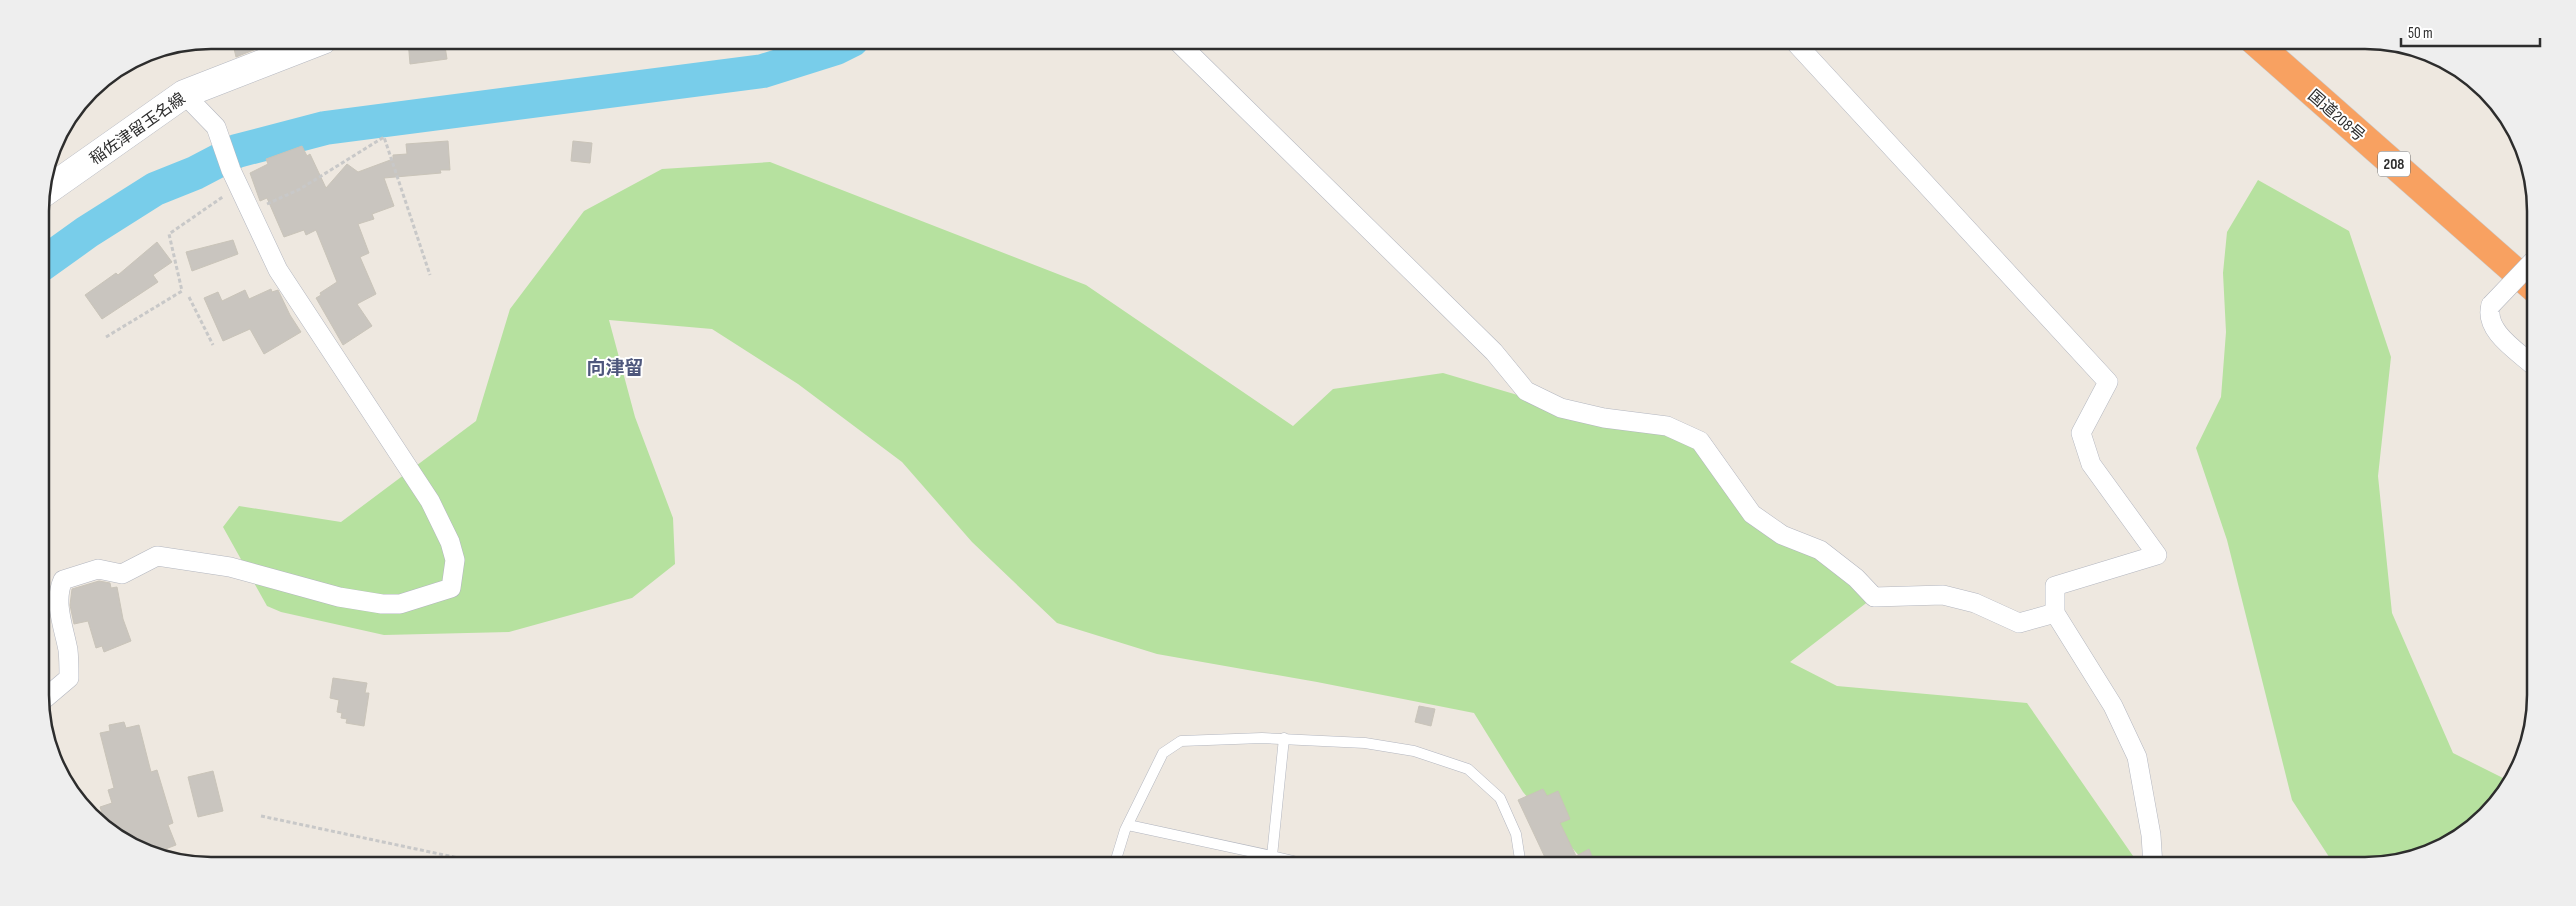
<svg xmlns="http://www.w3.org/2000/svg" width="2576" height="906" font-family="'Sofia Sans Condensed','Noto Sans JP',sans-serif">
  <style>
    .green { fill: #b6e19f }
    .lines { fill: none; stroke-linecap: round; stroke-linejoin: round }
    .river { stroke: #78cdea; stroke-width: 34 }
    .building { fill: #c9c5bf; stroke: #c9c4b9 }
    .lane-casing { stroke: #b3b6bf; stroke-width: 11 }
    .street-casing { stroke: #b3b6bf; stroke-width: 20 }
    .secondary-casing { stroke: #b3b6bf; stroke-width: 29 }
    .highway-casing { stroke: #c8c8c8; stroke-width: 29 }
    .path { stroke: #c8c8c8; stroke-width: 3; stroke-dasharray: 4 2.5; stroke-linecap: butt }
    .lane { stroke: #fff; stroke-width: 10 }
    .street { stroke: #fff; stroke-width: 19 }
    .secondary { stroke: #fff; stroke-width: 28 }
    .highway { stroke: #f8a161; stroke-width: 28 }
    .street-bridge-casing { stroke: #b3b6bf; stroke-width: 20; stroke-linecap: butt }
    .street-bridge { stroke: #fff; stroke-width: 19 }
    .labels { text-anchor: middle; stroke-width: 4; stroke-linejoin: round; paint-order: stroke }
    .shield { fill: #fff; stroke: #6c6c6c; stroke-width: 1 }
    .shield-label { font-size: 15px; font-weight: bold; fill: #2d2d2d }
    .street-label { font-size: 16px; fill: #2d2d2d; stroke: #fff }
    .quarter-label { font-size: 19px; font-weight: bold; fill: #4e577c; stroke: #fff }
    .rim { fill: none; stroke: #2d2d2d; stroke-width: 2.5 }
  </style>
  <rect width="100%" height="100%" fill="#eee8e0"/>
  <g class="green">
    <polygon points="2398,45 2420,49 2448,68"/>
    <polygon points="770,162 1086,285 1293,426 1333,389 1443,373 1561,408 1700,441 1752,514 1874,597 1790,662 1837,686 2027,703 2140,866 1588,866 1523,792 1474,713 1317,682 1157,654 1057,623 972,542 902,462 798,384 712,329 609,320 635,417 673,518 675,564 632,598 509,632 384,635 281,612 267,606 223,527 239,506 341,522 476,421 510,309 584,211 662,169"/>
    <path d="M2258,180L2349,231L2391,357L2378,476L2392,613L2453,753L2511,782C2506,793 2497,802 2488,811C2443,859 2398,866 2335,866L2292,800L2227,540L2196,448L2221,397L2226,332L2223,273L2227,232Z"/>
  </g>
  <g class="lines">
    <polyline class="river" points="41,265 87,232 155,189 195,173 237,151 325,128 763,71 836,48 852,40"/>
  </g>
  <g class="building">
    <polygon points="232,40 254,40 256,49 236,57"/>
    <polygon points="408,40 444,40 447,59 410,64"/>
    <polygon points="448,141 450,170 440,170 441,173 384,178 394,206 372,214 374,219 358,224 369,253 360,257 376,294 357,304 372,326 343,345 316,298 321,295 320,293 337,282 316,230 306,235 304,230 284,237 267,198 260,201 250,173 268,164 266,159 302,146 307,156 310,154 326,188 347,164 358,172 393,159 393,155 407,154 406,144"/>
    <polygon points="573,141 592,143 590,163 571,161"/>
    <polygon points="233,240 238,254 192,271 186,252"/>
    <polygon points="157,242 172,262 153,275 158,282 102,319 85,295 116,273 118,275"/>
    <polygon points="271,289 272,292 278,290 290,315 301,332 264,354 250,329 223,341 204,298 218,292 222,301 245,290 249,299"/>
    <polygon points="99,581 110,583 111,588 117,587 123,619 131,641 104,652 102,646 96,648 88,621 74,624 70,605 72,589"/>
    <polygon points="333,678 367,683 365,693 369,693 364,726 346,723 347,719 341,718 342,713 337,712 339,700 330,698"/>
    <polygon points="1419,706 1435,709 1431,726 1415,722"/>
    <polygon points="124,722 126,728 139,725 151,772 157,770 173,823 168,825 176,845 152,854 106,824 100,807 112,803 108,790 114,788 100,733 110,731 109,725"/>
    <polygon points="213,771 223,811 198,817 188,777"/>
    <polygon points="1543,789 1547,796 1558,791 1570,819 1560,823 1576,856 1589,849 1596,866 1549,866 1518,800"/>
  </g>
  <g class="lines">
    <defs>
      <g id="lane">
        <polyline points="1284,738 1272,856 1315,866"/>
        <polyline points="1128,825 1272,856 1270,866"/>
        <polyline points="1114,866 1125,830 1163,753 1181,741 1262,738 1365,743 1414,751 1468,769 1500,798 1516,834 1521,866"/>
      </g>
      <g id="street">
        <polyline points="1176,40 1494,352 1526,391 1561,408 1604,418 1667,426 1700,441 1752,514 1782,535 1820,550 1856,578 1874,597 1943,595 1975,603 2019,623 2055,613"/>
        <polyline points="1793,40 2108,382 2081,433 2091,464 2157,555 2055,586 2055,613 2113,706 2137,757 2151,835 2153,866"/>
        <path d="M2491,305C2483,331 2519,352 2535,367"/>
        <path d="M43,700L69,678C69,669 69,659 68,650C64,628 53,602 63,580L98,569L122,574L157,556L230,567L339,597L382,604H400L451,588L455,560L450,542L430,501L278,270L231,170L216,127L184,94"/>
      </g>
      <polyline id="secondary" points="42,194 184,94 323,40"/>
      <polyline id="highway" points="2253,40 2535,289"/>
    </defs>
    <use href="#lane" class="lane-casing"/>
    <use href="#street" class="street-casing"/>
    <use href="#secondary" class="secondary-casing"/>
    <use href="#highway" class="highway-casing"/>
    <g class="path">
      <polyline points="267,204 300,189 384,137 430,275"/>
      <polyline points="189,297 213,345"/>
      <polyline points="106,337 182,291 169,234 224,196"/>
      <polyline points="261,816 496,866"/>
    </g>
    <use href="#lane" class="lane"/>
    <use href="#street" class="street"/>
    <use href="#secondary" class="secondary"/>
    <use href="#highway" class="highway"/>
    <defs>
      <polyline id="street-bridge" points="2491,305 2535,259"/>
    </defs>
    <use href="#street-bridge" class="street-bridge-casing"/>
    <use href="#street-bridge" class="street-bridge"/>
  </g>
  <g class="labels">
    <rect class="shield" x="2378" y="151.5" width="32" height="25" rx="4"/>
    <g class="shield-label">
      <text x="2394" y="169">208</text>
    </g>
    <g class="street-label">
      <text transform="translate(2337 115) rotate(41)" y="6">国道208号</text>
      <text transform="translate(137 128) rotate(-35)" y="6">稲佐津留玉名線</text>
    </g>
    <g class="quarter-label">
      <text x="615" y="374">向津留</text>
    </g>
  </g>
  <path d="M0 0H2576V906H0ZM211 49H2365A162 162 0 0 1 2527 211V695A162 162 0 0 1 2365 857H211A162 162 0 0 1 49 695V211A162 162 0 0 1 211 49Z" fill="#eee" fill-rule="evenodd"/>
  <path class="rim" d="M211 49H2365A162 162 0 0 1 2527 211V695A162 162 0 0 1 2365 857H211A162 162 0 0 1 49 695V211A162 162 0 0 1 211 49Z"/>
  <path d="M2401 38v8h139v-8" fill="none" stroke="#2d2d2d" stroke-width="2.5"/>
  <text x="2408" y="38" font-size="15" fill="#2d2d2d" stroke="#ffffff" stroke-width="4" paint-order="stroke">50 m</text>
</svg>
